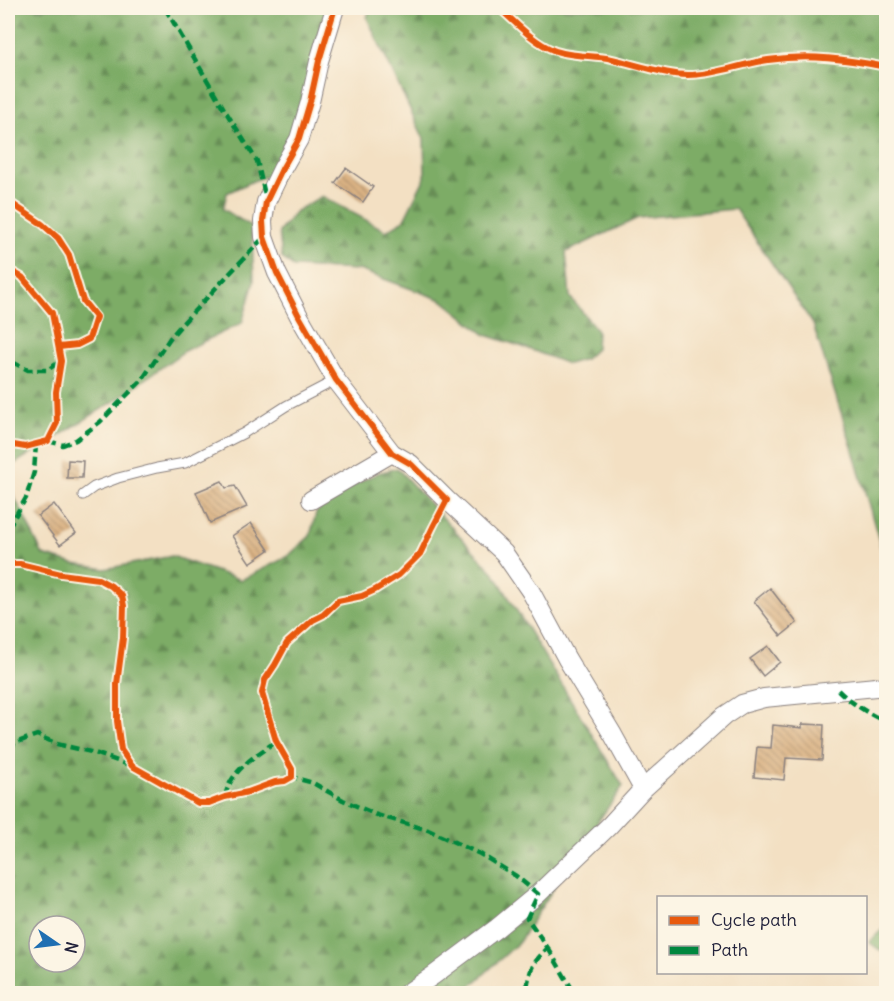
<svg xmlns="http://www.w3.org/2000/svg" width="894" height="1001" font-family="Delius,sans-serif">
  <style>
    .forest { fill: url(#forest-firs); stroke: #506750; stroke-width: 1.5; fill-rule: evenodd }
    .building { fill: url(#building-back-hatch) }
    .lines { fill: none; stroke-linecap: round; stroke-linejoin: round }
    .service-casing { stroke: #8a817f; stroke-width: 11 }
    .minor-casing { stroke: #8a817f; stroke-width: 20 }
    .service { stroke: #fff; stroke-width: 9 }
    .minor { stroke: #fff; stroke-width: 18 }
    .quiet { stroke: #00873e; stroke-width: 4.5; stroke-dasharray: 9 4.5; stroke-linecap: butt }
    .cycleway-casing { stroke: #fcf5e5; stroke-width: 10 }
    .cycleway { stroke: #e8590c; stroke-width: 6 }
  </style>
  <defs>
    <pattern id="forest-firs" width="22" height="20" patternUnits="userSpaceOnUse" patternTransform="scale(1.5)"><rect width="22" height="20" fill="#7dac66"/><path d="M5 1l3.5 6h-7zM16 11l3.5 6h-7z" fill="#668c55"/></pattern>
    <pattern id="building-back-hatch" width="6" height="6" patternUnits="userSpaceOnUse" patternTransform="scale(1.5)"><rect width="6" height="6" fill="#dbb384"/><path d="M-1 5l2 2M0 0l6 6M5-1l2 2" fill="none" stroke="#b1916d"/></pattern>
  </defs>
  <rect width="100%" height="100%" fill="#fcf5e5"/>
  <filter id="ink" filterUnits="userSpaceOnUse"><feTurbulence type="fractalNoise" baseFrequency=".0167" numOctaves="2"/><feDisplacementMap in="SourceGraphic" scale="12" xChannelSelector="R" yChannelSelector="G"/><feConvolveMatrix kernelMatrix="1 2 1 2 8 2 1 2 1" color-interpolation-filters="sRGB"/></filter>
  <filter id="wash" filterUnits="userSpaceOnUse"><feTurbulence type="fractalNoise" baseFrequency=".008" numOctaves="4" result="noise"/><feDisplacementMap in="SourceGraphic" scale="24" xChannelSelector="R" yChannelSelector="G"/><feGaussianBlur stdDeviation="1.35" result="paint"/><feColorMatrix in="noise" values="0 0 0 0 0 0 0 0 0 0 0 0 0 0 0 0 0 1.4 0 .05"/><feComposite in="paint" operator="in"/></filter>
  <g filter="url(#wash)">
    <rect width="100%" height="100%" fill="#f3e0c3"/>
    <g class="forest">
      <polygon points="8,8 333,8 279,172 253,181 227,193 223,209 252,227 254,282 242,323 186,350 113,402 8,468"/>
      <polygon points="370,8 886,8 886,565 852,447 813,324 735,209 638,218 566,252 570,297 597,330 596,349 585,359 568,364 526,348 486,335 442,300 359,270 293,267 282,258 279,232 296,211 322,196 386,231 403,221 425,177 424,139 367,18"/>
      <path d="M397,468L494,573L623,786L577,852L519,942L470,987V993H8V477V484L43,555L74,564L105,569L172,556L241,580L287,557L310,536L316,513L331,496L378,473ZM39,926H75V962H39Z"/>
      <polygon points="886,926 886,955 869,942"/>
    </g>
    <g id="blocks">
      <g class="building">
        <polygon points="346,168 373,187 363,202 335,183"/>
        <polygon points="68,460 83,461 82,478 67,478"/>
        <polygon points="222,481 226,488 235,486 247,507 210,523 196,492"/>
        <polygon points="54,504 76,533 60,545 38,516"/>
        <polygon points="251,523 269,550 250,563 232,536"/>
        <polygon points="770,588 797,623 781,636 754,601"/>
        <polygon points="768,646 780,662 763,676 750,659"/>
        <polygon points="802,724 824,725 822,760 786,758 784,780 754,777 757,747 771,748 773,725 802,728"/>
      </g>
    </g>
  </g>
  <g filter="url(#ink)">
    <use href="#blocks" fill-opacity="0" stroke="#8a817f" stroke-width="1.5"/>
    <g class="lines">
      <defs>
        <polyline id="service" points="83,495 94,487 118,478 157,468 185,463 244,433 286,406 336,380"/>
        <g id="minor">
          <polyline points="335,8 319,61 310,102 299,139 282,169 266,202 263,221 264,237 277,273 299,316 336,380 392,453 411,464 447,500 504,553 531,592 567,659 613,735 643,789"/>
          <polyline points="311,500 392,453"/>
          <polyline points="406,994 434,975 497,928 538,894 609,826 643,789 724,716 742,704 764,698 886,686"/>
        </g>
      </defs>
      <use href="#service" class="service-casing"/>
      <use href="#minor" class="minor-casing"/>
      <use href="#service" class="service"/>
      <use href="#minor" class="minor"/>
      <g class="quiet">
        <polyline points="165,8 224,109 257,161 266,199"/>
        <polyline points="12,362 28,370 47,370 61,361"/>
        <polyline points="48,441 63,445 76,440 100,422 142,380 170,338 182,324 264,237"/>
        <polyline points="8,528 26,498 34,472 36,444"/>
        <path d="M838,690C852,704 869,714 886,722"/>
        <polyline points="8,749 15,743 37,735 57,744 95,753 129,765"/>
        <path d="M289,779L292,777L313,783L343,800L377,815L428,830L480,854L516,876L538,894L527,918L548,948C530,965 530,970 526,994"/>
        <path d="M225,797C230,770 256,756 276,741"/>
        <polyline points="548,948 575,994"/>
      </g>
      <defs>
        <g id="cycleway">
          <path d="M499,8C515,22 533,42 553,50C570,57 594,55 612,59C635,64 665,75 688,75C715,75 741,64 768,60C810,54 846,59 886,67"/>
          <polyline points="8,201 42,224 58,238 69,255 83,301 96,317 89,339 77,345 59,347"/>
          <polyline points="8,269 22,277 52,313 61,361 56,392 57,423 48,441 25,447 8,444"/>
          <polyline points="8,564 20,564 61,574 98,579 111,586 122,596 124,606 123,638 117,684 117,721 121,750 132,766 198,803 209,803 225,797 248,792 275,782 285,781 292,777 292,769 276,741 262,693 265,680 275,665 287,643 313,620 323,615 338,601 362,596 375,590 399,575 420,554 433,527 447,500 411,464 392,453 336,380 299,316 277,273 264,237 263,221 266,202 282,169 299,139 310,102 319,61 335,8"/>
        </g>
      </defs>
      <use href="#cycleway" class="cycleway-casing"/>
      <use href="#cycleway" class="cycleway"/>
    </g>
  </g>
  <rect width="894" height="1001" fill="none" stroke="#fcf5e5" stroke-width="30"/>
  <rect x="657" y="896" width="210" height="78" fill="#fcf5e5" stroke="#a5a1a1" stroke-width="1.5"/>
  <rect x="669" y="916" width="30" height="9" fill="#e8590c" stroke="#a5a1a1" stroke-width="1.5"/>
  <text x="711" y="926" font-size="18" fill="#22223b">Cycle path</text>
  <rect x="669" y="946" width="30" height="9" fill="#00873e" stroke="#a5a1a1" stroke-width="1.5"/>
  <text x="711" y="956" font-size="18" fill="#22223b">Path</text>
  <g transform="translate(57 944) rotate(104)"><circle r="28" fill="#fcf5e5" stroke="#a5a1a1" stroke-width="1.5"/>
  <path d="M0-4.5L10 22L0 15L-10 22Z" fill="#1f6fb2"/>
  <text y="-9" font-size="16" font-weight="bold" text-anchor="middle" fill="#22223b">N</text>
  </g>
</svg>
